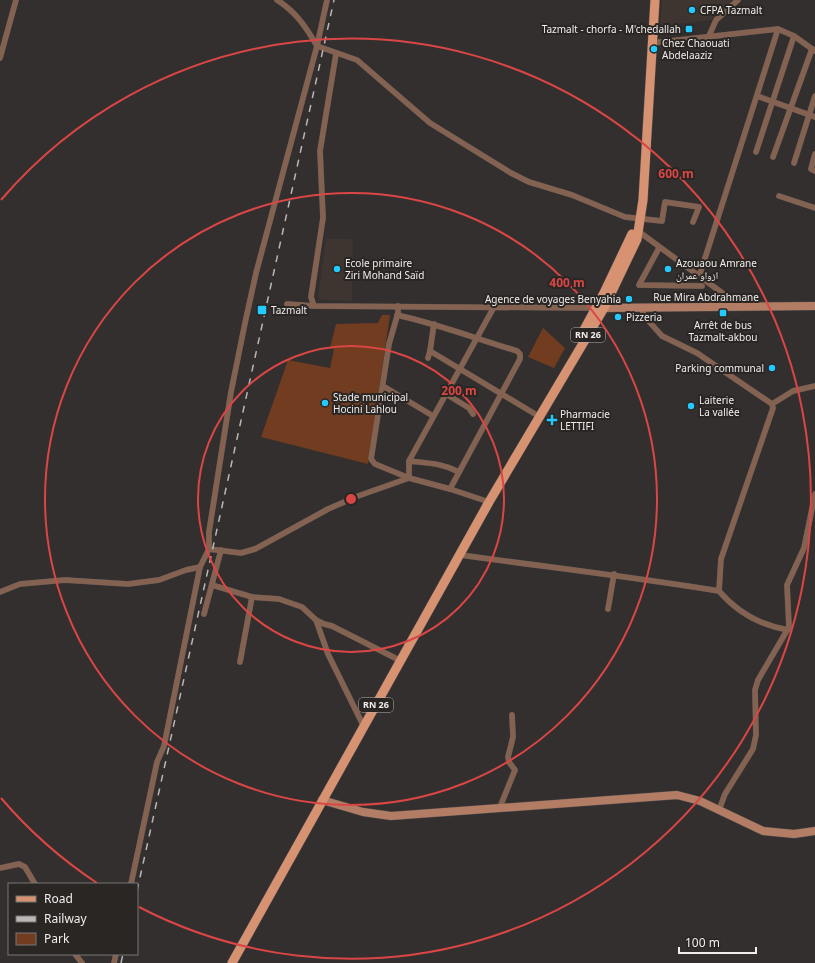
<svg xmlns="http://www.w3.org/2000/svg" width="815" height="963" font-family="'Noto Sans','Noto Naskh Arabic',sans-serif">
  <style>
    .built { fill: #3f3530 }
    .green { fill: #713c20 }
    .lines { fill: none; stroke-linecap: round; stroke-linejoin: round }
    .street-casing { stroke: #514d4c; stroke-width: 6 }
    .secondary-casing { stroke: #514d4c; stroke-width: 9 }
    .primary-casing { stroke: #514d4c; stroke-width: 10 }
    .street { stroke: #846252; stroke-width: 5.5 }
    .secondary { stroke: #b27d64; stroke-width: 8 }
    .primary { stroke: #d69271; stroke-width: 9 }
    .rail { stroke: #bbb7b6; stroke-width: 1.5; stroke-dasharray: 7 7; stroke-linecap: butt }
    .ring { fill: none; stroke: #da4645; stroke-width: 2 }
    .poi-dot { fill: #24c9fe; stroke: #292624; stroke-width: 1.5 }
    .labels { text-anchor: middle; stroke-width: 4; stroke-linejoin: round; paint-order: stroke }
    .shield { fill: #292624; stroke: #b4b1b0; stroke-width: 1 }
    .shield-label { font-size: 9px; font-weight: bold; fill: #f0edec }
    .poi-label { font-size: 10px; fill: #f0edec; stroke: #292624; text-anchor: start }
    .street-label { font-size: 10px; fill: #f0edec; stroke: #292624 }
    .centre { fill: #da4645; stroke: #292624; stroke-width: 2 }
    .ring-label { font-size: 12px; text-anchor: middle; font-weight: bold; fill: #da4645; stroke: #292624; stroke-width: 4; stroke-linejoin: round; paint-order: stroke }
  </style>
  <rect width="100%" height="100%" fill="#332f2e"/>
  <g class="built">
    <polygon points="662,0 733,0 711,20 660,26"/>
    <polygon points="326,239 351,239 353,242 352,301 320,300 318,297"/>
  </g>
  <g class="green">
    <polygon points="382,315 390,315 368,464 261,437 288,360 330,368 334,349 330,348 336,324 378,323"/>
    <polygon points="543,328 565,348 554,368 528,357"/>
  </g>
  <g class="lines">
    <defs>
      <g id="street">
        <path d="M277,0C296,12 306,27 317,46"/>
        <polyline points="709,36 716,20 738,0"/>
        <polyline points="652,43 778,29 794,36 815,51"/>
        <polyline points="317,46 327,0"/>
        <polyline points="0,58 16,0"/>
        <polyline points="757,96 815,117"/>
        <polyline points="756,152 794,36"/>
        <polyline points="815,154 811,169 815,171"/>
        <polyline points="773,157 812,49"/>
        <polyline points="794,163 815,96"/>
        <polyline points="779,196 815,208"/>
        <polyline points="638,231 740,306"/>
        <polyline points="659,248 639,285 702,286"/>
        <polyline points="699,277 778,29"/>
        <polyline points="287,304 314,306 597,308"/>
        <polyline points="314,306 311,297 323,218 320,151 336,54"/>
        <polyline points="398,306 398,313 389,344 371,459 375,464 409,478 450,489 489,502"/>
        <polyline points="641,307 645,317 662,336 697,353 772,404 793,391 815,386"/>
        <path d="M397,315C438,324 477,339 517,351L520,354V359L450,489"/>
        <polyline points="430,351 434,324"/>
        <polyline points="428,358 430,351 535,414"/>
        <polyline points="383,386 433,416"/>
        <polyline points="446,394 469,408 473,414"/>
        <path d="M409,461C427,463 442,463 459,472"/>
        <polyline points="209,549 209,532 231,392 245,323 256,273 317,46 357,60 430,123 511,173 529,182 572,195 625,217 662,221 665,202 699,207 693,222"/>
        <path d="M461,555C547,567 633,577 719,591L721,559L773,408L772,404"/>
        <polyline points="212,585 252,597 279,599 302,607 316,620 324,624 332,626 401,661"/>
        <path d="M719,591C737,612 759,625 788,630"/>
        <polyline points="0,592 20,584 65,580 128,584 159,580 186,570 200,567"/>
        <polyline points="608,609 614,574"/>
        <polyline points="204,614 221,550"/>
        <polyline points="316,620 328,654 364,727"/>
        <polyline points="240,662 252,597"/>
        <polyline points="500,807 515,770 509,762 508,757 513,737 512,715"/>
        <polyline points="719,810 725,794 753,749 756,735 755,690 758,680 789,627 787,585 804,548 815,494"/>
        <polyline points="0,868 19,864 25,867 35,884"/>
        <polyline points="131,884 157,762 164,746 200,567 209,549 241,553 255,549 328,509 358,496 409,478 409,461 494,307"/>
        <polyline points="75,954 82,963"/>
        <polyline points="114,963 116,954"/>
      </g>
      <g id="secondary">
        <polyline points="600,308 815,306"/>
        <polyline points="322,800 363,812 391,816 677,795 700,801 763,831 794,834 815,831"/>
      </g>
      <g id="primary">
        <polyline points="584,330 604,293 632,234"/>
        <polyline points="232,963 489,502 604,308 637,239 643,200 655,0"/>
      </g>
    </defs>
    <use href="#street" class="street-casing"/>
    <use href="#secondary" class="secondary-casing"/>
    <use href="#primary" class="primary-casing"/>
    <use href="#street" class="street"/>
    <use href="#secondary" class="secondary"/>
    <use href="#primary" class="primary"/>
    <g class="rail">
      <polyline points="137,891 334,0"/>
      <polyline points="121,963 123,954"/>
    </g>
  </g>
  <g class="ring">
    <circle cx="351" cy="499" r="153"/>
    <circle cx="351" cy="499" r="306"/>
    <path d="M97 883A460 460 0 0 1 1 798M1 200A460 460 0 1 1 139 907"/>
  </g>
  <g class="poi-dot">
    <circle cx="692" cy="10" r="4"/>
    <rect x="685" y="25" width="8" height="8" rx="2"/>
    <circle cx="654" cy="49" r="4"/>
    <circle cx="337" cy="269" r="4"/>
    <circle cx="668" cy="269" r="4"/>
    <circle cx="629" cy="299" r="4"/>
    <rect x="257" y="305" width="10" height="10" rx="2"/>
    <rect x="719" y="309" width="8" height="8" rx="2"/>
    <circle cx="618" cy="317" r="4"/>
    <circle cx="772" cy="368" r="4"/>
    <circle cx="325" cy="403" r="4"/>
    <circle cx="691" cy="406" r="4"/>
    <path d="M550 414h4v4h4v4h-4v4h-4v-4h-4v-4h4z"/>
  </g>
  <g class="labels">
    <g class="shield">
      <rect x="571" y="328" width="34" height="14" rx="3"/>
      <rect x="359" y="698" width="34" height="14" rx="3"/>
    </g>
    <g class="shield-label">
      <text x="588" y="338">RN 26</text>
      <text x="376" y="708">RN 26</text>
    </g>
    <g class="poi-label">
      <text x="700" y="14">CFPA Tazmalt</text>
      <text x="681" y="33" text-anchor="end">Tazmalt - chorfa - M'chedallah</text>
      <text x="662" y="47">Chez Chaouati<tspan x="662" dy="12">Abdelaaziz</tspan></text>
      <text x="345" y="267">Ecole primaire<tspan x="345" dy="12">Ziri Mohand Saïd</tspan></text>
      <text x="676" y="267">Azouaou Amrane<tspan x="676" dy="12">ازواو عمران</tspan></text>
      <text x="621" y="303" text-anchor="end">Agence de voyages Benyahia</text>
      <text x="271" y="314">Tazmalt</text>
      <text x="626" y="321">Pizzeria</text>
      <text x="723" y="329" text-anchor="middle">Arrêt de bus<tspan x="723" dy="12">Tazmalt-akbou</tspan></text>
      <text x="764" y="372" text-anchor="end">Parking communal</text>
      <text x="333" y="401">Stade municipal<tspan x="333" dy="12">Hocini Lahlou</tspan></text>
      <text x="699" y="404">Laiterie<tspan x="699" dy="12">La vallée</tspan></text>
      <text x="560" y="418">Pharmacie<tspan x="560" dy="12">LETTIFI</tspan></text>
    </g>
    <g class="street-label">
      <text x="706" y="301">Rue Mira Abdrahmane</text>
    </g>
  </g>
  <circle cx="351" cy="499" r="6" class="centre"/>
  <g class="ring-label">
    <text x="676" y="178">600 m</text>
    <text x="567" y="287">400 m</text>
    <text x="459" y="395">200 m</text>
  </g>
  <rect x="8" y="883" width="130" height="72" fill="#292624" stroke="#797674"/>
  <rect x="16" y="896" width="20" height="6" fill="#d69271" stroke="#797674"/>
  <text x="44" y="903" font-size="12" fill="#f0edec">Road</text>
  <rect x="16" y="916" width="20" height="6" fill="#bbb7b6" stroke="#797674"/>
  <text x="44" y="923" font-size="12" fill="#f0edec">Railway</text>
  <rect x="16" y="933" width="20" height="12" fill="#713c20" stroke="#797674"/>
  <text x="44" y="943" font-size="12" fill="#f0edec">Park</text>
  <path d="M679 947v6h77v-6" fill="none" stroke="#f0edec" stroke-width="2"/>
  <text x="685" y="947" font-size="12" fill="#f0edec" stroke="#292624" stroke-width="3" paint-order="stroke">100 m</text>
</svg>
